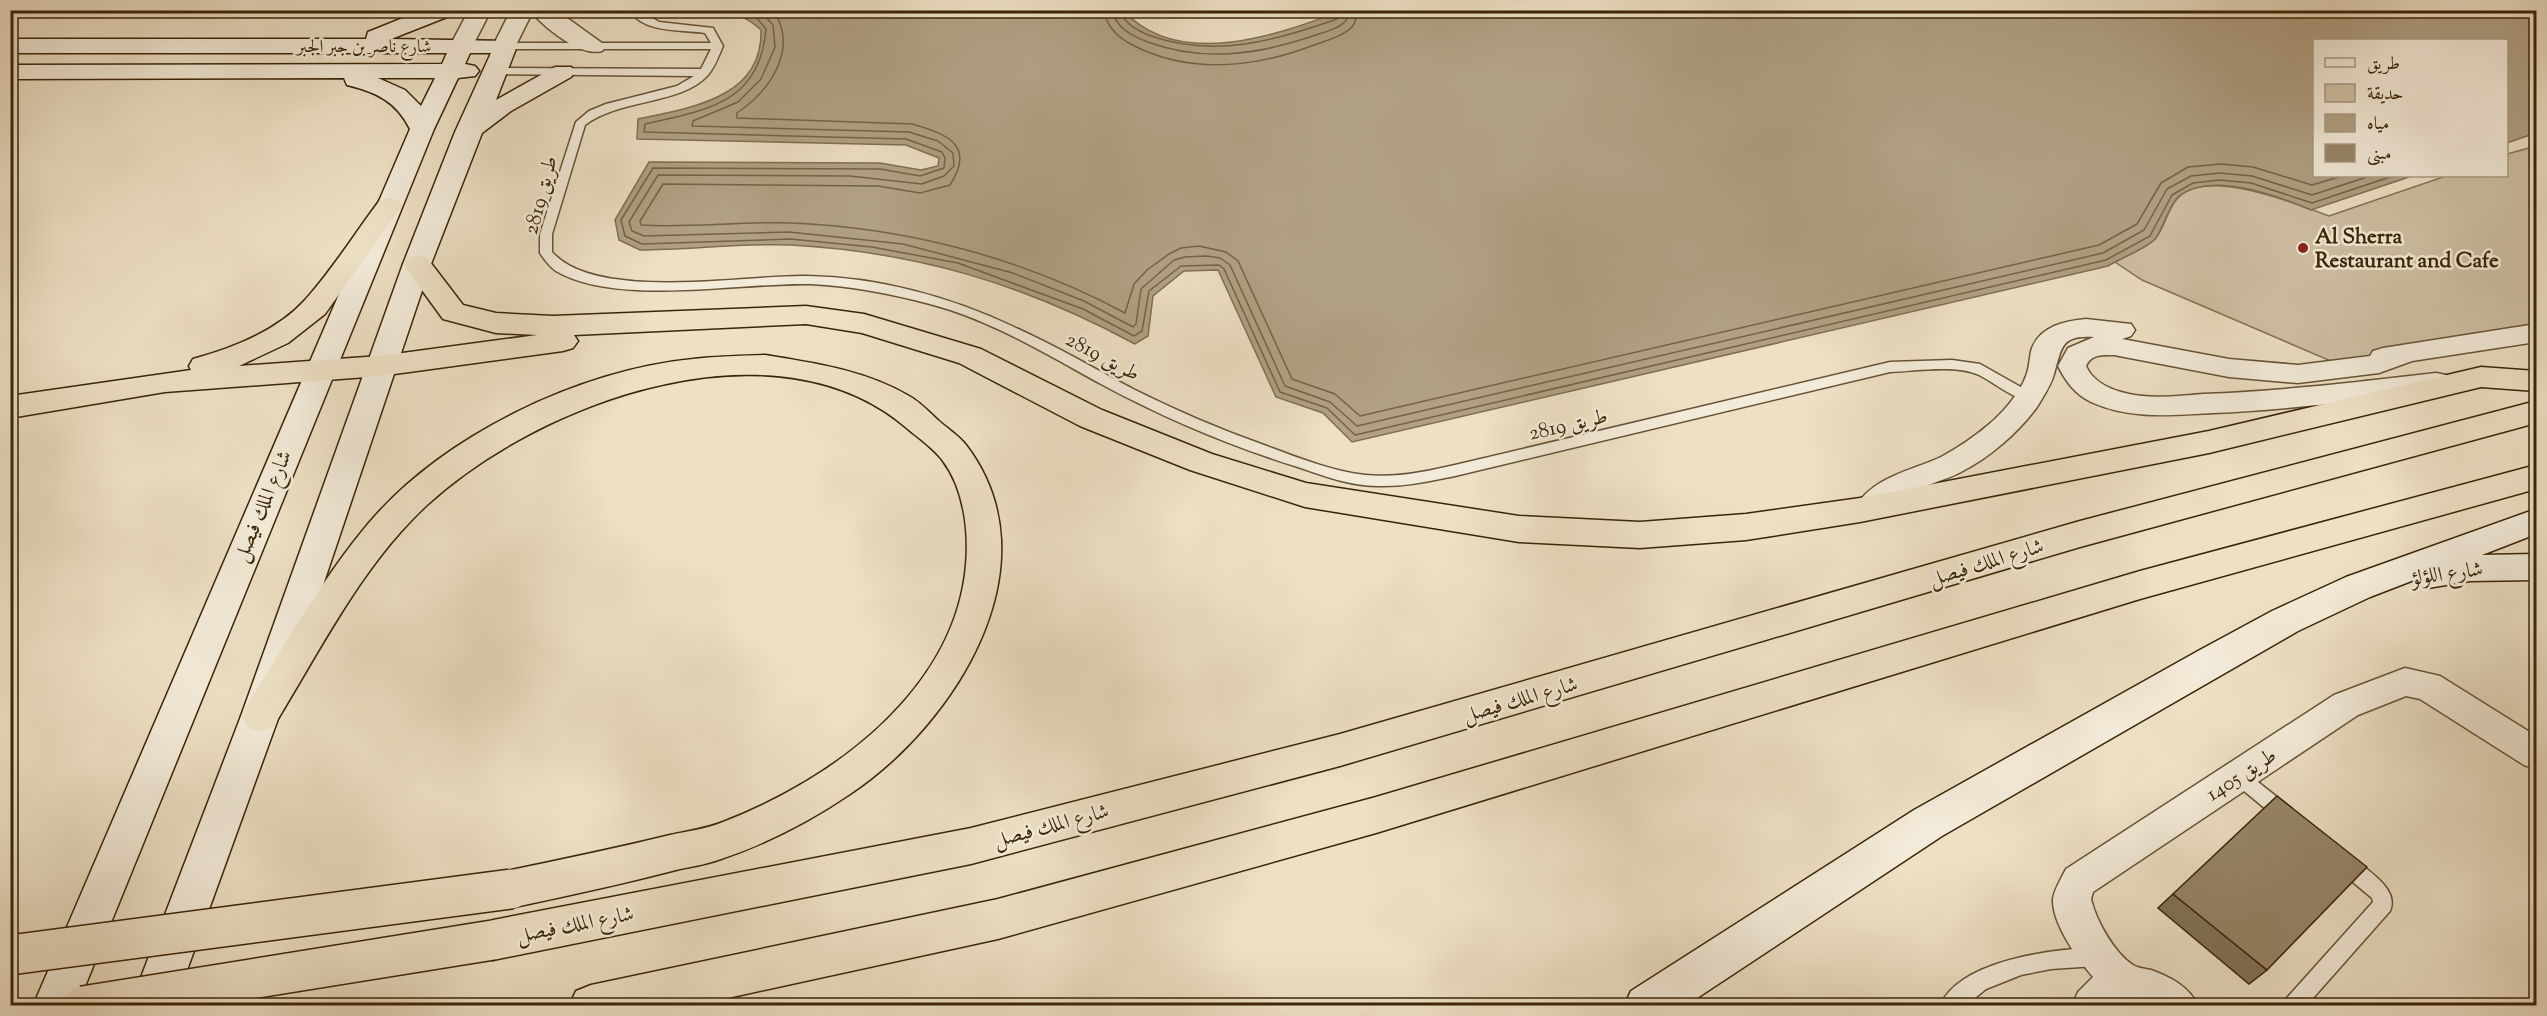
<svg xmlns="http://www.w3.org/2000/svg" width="2547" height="1016" font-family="'Sorts Mill Goudy',Amiri,serif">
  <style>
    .green { fill: #cfc0a5; stroke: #857256; stroke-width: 1.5 }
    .water { fill: #b0a084; stroke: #816e52; stroke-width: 1.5 }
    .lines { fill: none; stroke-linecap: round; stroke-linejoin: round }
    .shore { stroke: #766246; stroke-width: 1.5 }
    .service-casing { stroke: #685336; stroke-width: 3 }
    .minor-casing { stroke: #685336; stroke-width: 3 }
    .tertiary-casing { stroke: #685336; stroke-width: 3 }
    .secondary-casing { stroke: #3b2407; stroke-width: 3 }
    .motorway-casing { stroke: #3b2407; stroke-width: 3 }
    .service { fill: #f3ebd9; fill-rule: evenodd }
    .minor { fill: #f3ebd9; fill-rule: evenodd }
    .tertiary { fill: #f3ebd9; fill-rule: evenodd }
    .secondary { fill: #f3ebd9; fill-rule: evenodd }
    .motorway { fill: #ede0c5; fill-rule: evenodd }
    .motorway-bridge-casing { stroke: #3b2407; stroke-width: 42; stroke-linecap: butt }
    .motorway-bridge { stroke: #ede0c5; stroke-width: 39 }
    .wall { fill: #83735b; stroke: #3b2407; stroke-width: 1.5 }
    .building { fill: #98866a; stroke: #3b2407; stroke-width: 1.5 }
    .poi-dot { fill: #8f2418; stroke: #f3ebd9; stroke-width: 2 }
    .labels { text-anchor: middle; stroke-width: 5; stroke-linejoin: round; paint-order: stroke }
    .far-street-label { font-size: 18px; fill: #3b2407; stroke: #f3ebd9 }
    .street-label { font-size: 21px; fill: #3b2407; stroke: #f3ebd9 }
    .poi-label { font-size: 21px; font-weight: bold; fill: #3b2407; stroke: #f3ebd9; text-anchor: start }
  </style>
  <rect width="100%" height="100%" fill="#ede0c5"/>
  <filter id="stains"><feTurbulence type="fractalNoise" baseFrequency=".00333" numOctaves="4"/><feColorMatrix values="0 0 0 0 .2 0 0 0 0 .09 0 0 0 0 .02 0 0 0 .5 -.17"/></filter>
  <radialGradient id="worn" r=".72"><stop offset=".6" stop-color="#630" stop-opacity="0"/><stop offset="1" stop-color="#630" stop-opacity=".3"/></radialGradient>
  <path class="green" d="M2536,146V334L2340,365L2142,280L2115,262C2126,255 2146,249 2155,239C2165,228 2167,210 2177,199C2205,166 2297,204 2329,216L2446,176H2506L2507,154Z"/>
  <path class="water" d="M1342,11H2536V133L2507,143L2506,40H2314V176H2412L2311,210C2278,196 2211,170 2178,197C2168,207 2164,226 2156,238C2149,247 2119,259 2108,266L1352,442L1323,413L1276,397L1218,270L1184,271L1153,296L1148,336L1135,344C1024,284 917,252 791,245C741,243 690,250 640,250L619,240L615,220L649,162L880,163L921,170L938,166L939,158L906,145L637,139L638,119C690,108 763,98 761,30C747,17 736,13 717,11H1124C1179,71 1279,34 1342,11Z"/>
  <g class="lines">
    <g class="shore">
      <path d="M745,10L754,15L766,29C760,103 707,110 645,124L644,132L906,139L942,152L945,158L944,168L920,176L880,169L653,168L621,220L625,236L642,244L790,239L872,247L958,263L1083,309L1134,336L1142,331L1149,291L1181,266L1219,265L1224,269L1280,392L1327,408L1355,435L2106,260L2150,236L2172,195L2193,183L2220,180L2251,183L2312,203L2393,176"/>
      <polyline points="760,10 773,25 775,47 761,79 738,102 693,121 692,126 909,132 938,141 953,153 954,166 944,176 922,184 850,176 658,175 629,222 632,231 644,236 789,232 903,244 1013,273 1084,301 1133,327 1136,324 1141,289 1174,260 1185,257 1206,256 1220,258 1230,265 1285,386 1330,402 1357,426 2103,253 2144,230 2167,189 2191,176 2220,173 2252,176 2312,195 2370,176"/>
      <path d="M773,10C799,48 771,90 737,113V118L912,124C947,134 976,145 950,185L920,193L878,186L663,184L640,221L641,225C691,228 742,221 792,223C908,228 1023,258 1125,313L1134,284L1147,270L1169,254L1181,248L1199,246L1226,252L1238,261L1292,379L1335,394L1360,416L2099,245L2137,224L2161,183L2188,167L2221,164L2253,167L2312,185L2342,176"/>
      <path d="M1103,10C1109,32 1122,41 1143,50C1198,74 1260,66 1314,45C1327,40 1342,37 1352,27C1356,23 1356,16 1358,10"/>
      <path d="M1112,10C1116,28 1132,36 1148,42C1202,62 1256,55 1310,37C1320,33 1341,29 1347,19C1348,16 1348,13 1349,10"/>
      <path d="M1120,10C1124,24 1138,31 1151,36C1215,58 1275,41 1337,19L1341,10"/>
    </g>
    <defs>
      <g id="service">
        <path d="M628,10H639L659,22L713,28L723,46C719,55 715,67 708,75C681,105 621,98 585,125L552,234V252C596,302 744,275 807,276C878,277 951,297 1014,327C1055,345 1093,368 1133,389C1175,410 1219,429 1264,445C1296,457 1331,471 1365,475C1395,478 1425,472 1455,465L1890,362L1952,360L1980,364L2033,394L2035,397L2033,400C2020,404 1992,381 1979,375C1957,364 1914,371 1890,372L1455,476C1430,481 1404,487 1378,486C1350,486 1324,476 1298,467C1230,446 1164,418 1101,384C1046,354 991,320 930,304C892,294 851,286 811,284C741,282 617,307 556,271C550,267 544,259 540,253V234L576,122L589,111L606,104L677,86L694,76L493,74L488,71L493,68L701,69L711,49H505L500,46L505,43H711L705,33C678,29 647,34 628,10Z"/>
        <polygon points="2238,768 2244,771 2291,808 2294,814 2291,820 2285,822 2279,820 2232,781 2229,776 2232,771"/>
        <path d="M2343,854L2350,856C2365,869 2400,888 2390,911L2306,1006H2283L2286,999L2373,902L2372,898L2336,868L2334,862L2336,856Z"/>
        <path d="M2096,948L2103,950L2106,957L2103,964L2096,966L2051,969L2021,975L1986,989L1965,1006H1940C1959,960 2053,949 2096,948Z"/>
      </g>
      <g id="minor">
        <path d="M2086,319L2131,324L2135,330L2131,336L2122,339L2229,359L2298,365L2370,356L2373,351L2383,348L2536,324V342L2412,361L2379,373L2298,383L2229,377L2114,355C2102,355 2091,354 2086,366C2092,380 2107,388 2121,392C2148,400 2176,396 2203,394C2281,391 2359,382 2436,373L2446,375L2450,382L2446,389L2436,391C2362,400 2288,410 2213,413C2172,415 2130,420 2091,402C2075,394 2066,382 2058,366L2068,348L2094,337C2060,335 2062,348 2054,374C2051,385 2043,397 2037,407C2018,433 1990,457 1961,472C1944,481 1923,485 1906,495C1889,506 1881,523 1859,516L1855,508C1872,477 1911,471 1941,457C1956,449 1974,437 1987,426C2002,414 2020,393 2026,376C2030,367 2029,357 2032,348C2041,326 2065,321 2086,319Z"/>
        <path d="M2405,668L2440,676L2536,736V769L2524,765L2420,699L2406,696L2358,715L2093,892L2091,899C2096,920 2114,953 2133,965C2138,968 2146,969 2151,970C2170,977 2189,986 2198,1006H2072L2078,992L2093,977C2078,959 2052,924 2053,899C2054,890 2062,877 2066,869L2334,695Z"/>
      </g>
      <g id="tertiary">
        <polygon points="469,10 491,10 470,51 454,51 450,46"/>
        <path d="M511,10H556L606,46L602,51C580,57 547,29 532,13L513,51H497L493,46Z"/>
      </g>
      <g id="secondary">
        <path d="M423,10H455L452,15L391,39L513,41L517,46L496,100L555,67H571L575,72L571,77L511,111L482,133L431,264L279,716L174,1006H130L241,716L403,264L455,132L491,53H470L465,64L475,66L479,71L475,76L458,78L434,129L77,1006H33L410,129C396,101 376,92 347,85L344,78L10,79V65L442,64L447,53H10V39H366L368,32ZM378,78H435L421,106L405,90Z"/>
        <polygon points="2536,509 2536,534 2482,555 2536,554 2536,580 2470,581 2428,588 2416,584 2414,580 2370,597 2298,631 1942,836 1685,1006 1624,1006 1631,991 1914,810 2198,651 2272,611 2346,577"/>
      </g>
      <g id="motorway">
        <path d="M389,198L398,200L402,206L325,314L288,343L239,366L380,356L537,335L496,333L443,319L403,264L407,258L417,255L427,258L463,305L496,313L553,316L806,306L864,314L981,349L1102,410L1212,454L1306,483L1519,516L1640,522L1746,514L1860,498L2209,431L2481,367L2536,371V391L2481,387L2209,453L1860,522L1746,540L1640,548L1519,542L1305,507L1190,470L1080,426L959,363L862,333L806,324L574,335L578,341L573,348L563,351L380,376L165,392L10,418V396L191,370L189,366L193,359C233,348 277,331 305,300C333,269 355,233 380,200Z"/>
        <path d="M765,355C814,363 865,370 909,396C920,402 930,413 939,421C948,429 959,436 966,445C1057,564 955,724 850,794C810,821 766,844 721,859C705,865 688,867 672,871C619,885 565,896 511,908L496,902L490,889L496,876L511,870C564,859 617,848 670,835C688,831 706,829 723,822C832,780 955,691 966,565C969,531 964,489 943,461C934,449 920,439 909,430C778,314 540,401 427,505C361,566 320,651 273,727L260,732L247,727L241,716L247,705C286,644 321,580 368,524C442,436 579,370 693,359C717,356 741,356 765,355Z"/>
        <polygon points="2536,401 2536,423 2080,547 1340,766 971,864 493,960 478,954 472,940 478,926 493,920 971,828 1340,734 2080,521"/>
        <polygon points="2536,465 2536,489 2140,599 1376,833 998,939 691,1006 569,1006 576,991 591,985 998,899 1376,797 2140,571"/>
      </g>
    </defs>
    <use href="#service" class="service-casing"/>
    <use href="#minor" class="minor-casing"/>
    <use href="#tertiary" class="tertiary-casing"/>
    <use href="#secondary" class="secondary-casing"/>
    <use href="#motorway" class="motorway-casing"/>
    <use href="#service" class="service"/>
    <use href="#minor" class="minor"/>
    <use href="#tertiary" class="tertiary"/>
    <use href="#secondary" class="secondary"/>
    <use href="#motorway" class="motorway"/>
    <defs>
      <g id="motorway-bridge">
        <polyline points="10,955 511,889"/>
        <polyline points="83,1006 493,940"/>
      </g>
    </defs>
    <use href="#motorway-bridge" class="motorway-bridge-casing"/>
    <use href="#motorway-bridge" class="motorway-bridge"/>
  </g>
  <polygon class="wall" points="2173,894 2267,970 2249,984 2158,908"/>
  <polygon class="building" points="2277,796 2367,867 2267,970 2173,894"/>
  <circle class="poi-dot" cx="2303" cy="248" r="6"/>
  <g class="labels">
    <g class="far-street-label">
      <text x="364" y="52">شارع ناصر بن جبر الجبر</text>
    </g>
    <g class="street-label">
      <text transform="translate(540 195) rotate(-75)" y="7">طريق 2819</text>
      <text transform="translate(1103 356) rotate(28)" y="7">طريق 2819</text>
      <text transform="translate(1568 424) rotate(-13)" y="7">طريق 2819</text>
      <text transform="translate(262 506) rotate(-67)" y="7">شارع الملك فيصل</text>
      <text transform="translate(1986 562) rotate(-17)" y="7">شارع الملك فيصل</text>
      <text transform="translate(2447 573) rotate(-8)" y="7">شارع اللؤلؤ</text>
      <text transform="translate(1520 699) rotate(-16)" y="7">شارع الملك فيصل</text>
      <text transform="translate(2241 774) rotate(-33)" y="7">طريق 1405</text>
      <text transform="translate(1051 825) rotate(-15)" y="7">شارع الملك فيصل</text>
      <text transform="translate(575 924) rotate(-11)" y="7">شارع الملك فيصل</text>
    </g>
    <g class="poi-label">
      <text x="2315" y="243">Al Sherra<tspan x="2315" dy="24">Restaurant and Cafe</tspan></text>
    </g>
  </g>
  <rect width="2547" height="1016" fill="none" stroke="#ede0c5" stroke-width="36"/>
  <rect x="12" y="12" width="2523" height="992" fill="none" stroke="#3b2407" stroke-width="3"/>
  <rect x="18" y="18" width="2511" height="980" fill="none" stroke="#3b2407" stroke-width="1.5"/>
  <rect x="2313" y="39" width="195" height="138" fill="#f3ebd9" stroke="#a99b85" stroke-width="1.5"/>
  <rect x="2325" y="58" width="30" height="9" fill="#f3ebd9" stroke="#a99b85" stroke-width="1.5"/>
  <text x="2367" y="69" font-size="18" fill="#3b2407">طريق</text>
  <rect x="2325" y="84" width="30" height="18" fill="#cfc0a5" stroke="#a99b85" stroke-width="1.5"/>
  <text x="2367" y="99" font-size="18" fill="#3b2407">حديقة</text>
  <rect x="2325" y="114" width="30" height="18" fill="#b0a084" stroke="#a99b85" stroke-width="1.5"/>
  <text x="2367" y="129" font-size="18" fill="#3b2407">مياه</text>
  <rect x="2325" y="144" width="30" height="18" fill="#98866a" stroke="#a99b85" stroke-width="1.5"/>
  <text x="2367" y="159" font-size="18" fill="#3b2407">مبنى</text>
  <rect width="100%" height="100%" filter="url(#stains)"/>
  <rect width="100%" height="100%" fill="url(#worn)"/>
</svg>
